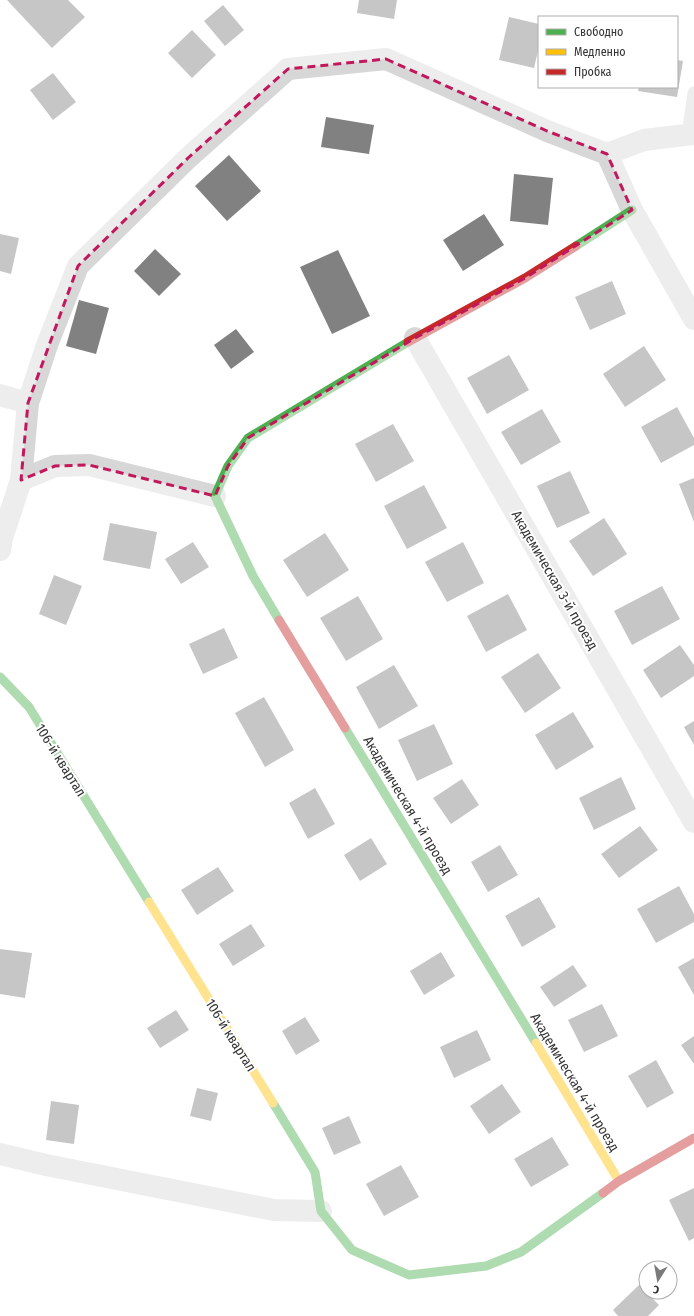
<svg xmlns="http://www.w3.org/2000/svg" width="694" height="1316" font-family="'Fira Sans Condensed',sans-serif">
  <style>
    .building { fill: #818181 }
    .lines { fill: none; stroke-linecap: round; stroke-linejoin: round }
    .lane { stroke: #d7d7d7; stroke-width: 13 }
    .street { stroke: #d7d7d7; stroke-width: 22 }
    .fast { stroke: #4caf50; stroke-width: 9 }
    .slow { stroke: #ffc107; stroke-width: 9 }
    .jam { stroke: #c62828; stroke-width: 9 }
    .marked { fill: none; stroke: #c2185b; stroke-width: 3; stroke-dasharray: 8 5; stroke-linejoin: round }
    .labels { text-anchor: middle; stroke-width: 4; stroke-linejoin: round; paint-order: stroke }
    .street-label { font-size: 14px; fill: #333; stroke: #fff }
  </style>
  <rect width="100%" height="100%" fill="#fff"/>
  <g class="building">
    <polygon points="7,0 68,0 85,17 52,48"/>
    <polygon points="359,0 397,0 394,19 357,13"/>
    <polygon points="223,5 244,30 225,46 204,21"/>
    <polygon points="509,17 539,24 539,47 534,68 499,60"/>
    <polygon points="192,30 216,55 192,78 168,53"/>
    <polygon points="677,60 683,61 677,97 638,91 639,87 677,87"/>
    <polygon points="53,73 76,102 53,120 30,90"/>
    <polygon points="326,117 374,125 369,154 321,147"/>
    <polygon points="229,155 261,191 227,221 195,186"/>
    <polygon points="514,174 553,178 548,225 510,221"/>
    <polygon points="484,214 504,245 463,271 443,240"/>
    <polygon points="0,234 19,238 11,274 0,271"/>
    <polygon points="155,249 181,274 159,296 134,271"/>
    <polygon points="338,250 370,316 332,334 300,267"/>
    <polygon points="612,281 626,314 590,330 575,297"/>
    <polygon points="79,300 109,308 96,354 66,346"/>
    <polygon points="236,329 254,352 231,369 214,345"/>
    <polygon points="644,346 666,380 625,407 603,374"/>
    <polygon points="509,355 529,390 487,414 467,378"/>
    <polygon points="677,407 694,438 694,445 661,463 641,427"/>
    <polygon points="542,409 561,442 521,465 501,432"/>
    <polygon points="393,424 414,461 376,482 355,444"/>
    <polygon points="570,471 590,513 557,528 537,486"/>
    <polygon points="694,478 694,522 679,484"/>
    <polygon points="424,485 447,528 407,549 384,506"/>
    <polygon points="604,518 627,554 593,576 569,541"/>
    <polygon points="110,523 157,532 150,569 103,560"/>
    <polygon points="325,533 349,570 307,597 283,560"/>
    <polygon points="193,542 209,567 181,584 165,559"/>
    <polygon points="463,542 484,583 447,602 425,562"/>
    <polygon points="54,575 82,586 66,625 39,614"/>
    <polygon points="662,586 680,619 632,645 614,611"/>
    <polygon points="508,594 527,630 486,652 467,616"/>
    <polygon points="358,596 383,639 346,661 320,618"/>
    <polygon points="224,628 238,658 203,674 189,644"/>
    <polygon points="680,645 694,665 694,676 661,698 643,670"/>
    <polygon points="538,653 561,688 525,713 501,677"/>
    <polygon points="394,665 418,706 379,729 356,687"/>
    <polygon points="264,697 294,750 265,767 235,713"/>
    <polygon points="573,712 594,747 556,770 535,735"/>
    <polygon points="694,721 694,745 684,727"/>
    <polygon points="434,724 453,764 417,781 398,740"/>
    <polygon points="621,777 636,809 594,830 579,798"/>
    <polygon points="462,779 479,805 451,824 433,798"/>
    <polygon points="315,788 335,824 308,839 289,803"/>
    <polygon points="640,826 658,850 619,878 601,854"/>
    <polygon points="371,838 387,864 360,881 344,855"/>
    <polygon points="500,845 518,875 488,892 471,862"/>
    <polygon points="218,867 234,891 197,915 181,890"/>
    <polygon points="679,886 694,914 694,922 656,943 637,909"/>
    <polygon points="539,897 556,927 522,947 505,916"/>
    <polygon points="251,924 265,946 233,966 219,944"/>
    <polygon points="0,949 32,953 25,998 0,994"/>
    <polygon points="441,952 455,976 424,995 410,971"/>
    <polygon points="694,958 694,995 678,967"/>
    <polygon points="573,965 587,986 554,1007 540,987"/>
    <polygon points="602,1004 618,1036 584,1052 568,1020"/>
    <polygon points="176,1010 189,1030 160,1048 147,1028"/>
    <polygon points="305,1017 320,1041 296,1055 282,1031"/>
    <polygon points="477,1030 491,1060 454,1078 440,1047"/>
    <polygon points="694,1036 694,1064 681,1045"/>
    <polygon points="656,1060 674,1093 647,1108 628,1076"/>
    <polygon points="502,1084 521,1112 489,1134 470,1106"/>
    <polygon points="197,1088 218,1093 211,1121 190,1116"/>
    <polygon points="51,1101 79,1105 74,1144 46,1140"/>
    <polygon points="349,1116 361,1143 334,1155 322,1128"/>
    <polygon points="552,1137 569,1165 531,1187 514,1159"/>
    <polygon points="401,1165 419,1197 384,1216 366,1184"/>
    <polygon points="694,1188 694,1238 689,1241 669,1200"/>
    <polygon points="639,1285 659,1305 648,1316 618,1316 613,1310"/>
  </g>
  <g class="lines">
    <polyline class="lane" points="688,135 694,93"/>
    <g class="street">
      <polyline points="607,154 644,140 694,134"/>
      <polyline points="415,338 694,822"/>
      <polyline points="0,395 28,403"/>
      <polyline points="21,480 28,403 47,345 78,266 188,158 288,69 386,59 547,131 607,154 632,210 694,319"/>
      <polyline points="0,550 2,538 21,480 55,466 89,465 215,496"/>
      <polyline points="0,1154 46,1165 274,1210 321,1211"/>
    </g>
    <g class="fast">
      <polyline points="576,246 632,210"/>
      <polyline points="279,620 253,576 215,496 228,466 248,438 408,342"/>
      <polyline points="0,677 29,707 149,902"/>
      <polyline points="345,728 536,1043"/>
      <polyline points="273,1103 315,1172 321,1211 352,1250 409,1275 486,1266 521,1252 603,1193"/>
    </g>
    <g class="slow">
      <polyline points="149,902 273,1103"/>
      <polyline points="536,1043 619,1181"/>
    </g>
    <g class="jam">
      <polyline points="408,342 525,278 576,246"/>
      <polyline points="279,620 345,728"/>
      <polyline points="603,1193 619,1181 694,1138"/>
    </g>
  </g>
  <path d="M0 0H694V1316H0ZM386,59L547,131L607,154L632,210L525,278L415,338L248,438L228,466L215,496L89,465L55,466L21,480L28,403L78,266L188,158L288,69Z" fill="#fff" fill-opacity=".55" fill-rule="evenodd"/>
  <path class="marked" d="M386,59L547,131L607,154L632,210L525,278L415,338L248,438L228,466L215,496L89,465L55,466L21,480L28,403L78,266L188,158L288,69Z"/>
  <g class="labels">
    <g class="street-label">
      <text transform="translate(555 580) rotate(60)" y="5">Академическая 3-й проезд</text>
      <text transform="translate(61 760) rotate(58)" y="5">106-й квартал</text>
      <text transform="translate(408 805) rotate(59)" y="5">Академическая 4-й проезд</text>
      <text transform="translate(231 1035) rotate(58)" y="5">106-й квартал</text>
      <text transform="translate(575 1082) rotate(59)" y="5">Академическая 4-й проезд</text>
    </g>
  </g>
  <rect x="538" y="16" width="140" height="72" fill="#ffffff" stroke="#adadad"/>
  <rect x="546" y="29" width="20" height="6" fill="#4caf50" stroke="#adadad"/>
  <text x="574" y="36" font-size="12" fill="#333333">Свободно</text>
  <rect x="546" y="49" width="20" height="6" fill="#ffc107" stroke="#adadad"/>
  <text x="574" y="56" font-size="12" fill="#333333">Медленно</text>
  <rect x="546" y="69" width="20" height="6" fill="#c62828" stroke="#adadad"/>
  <text x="574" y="76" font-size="12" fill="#333333">Пробка</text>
  <g transform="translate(658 1280) rotate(191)"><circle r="19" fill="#ffffff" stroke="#adadad"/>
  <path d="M0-3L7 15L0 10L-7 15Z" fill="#7a7a7a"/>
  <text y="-6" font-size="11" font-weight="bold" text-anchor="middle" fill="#333333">С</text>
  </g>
</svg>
